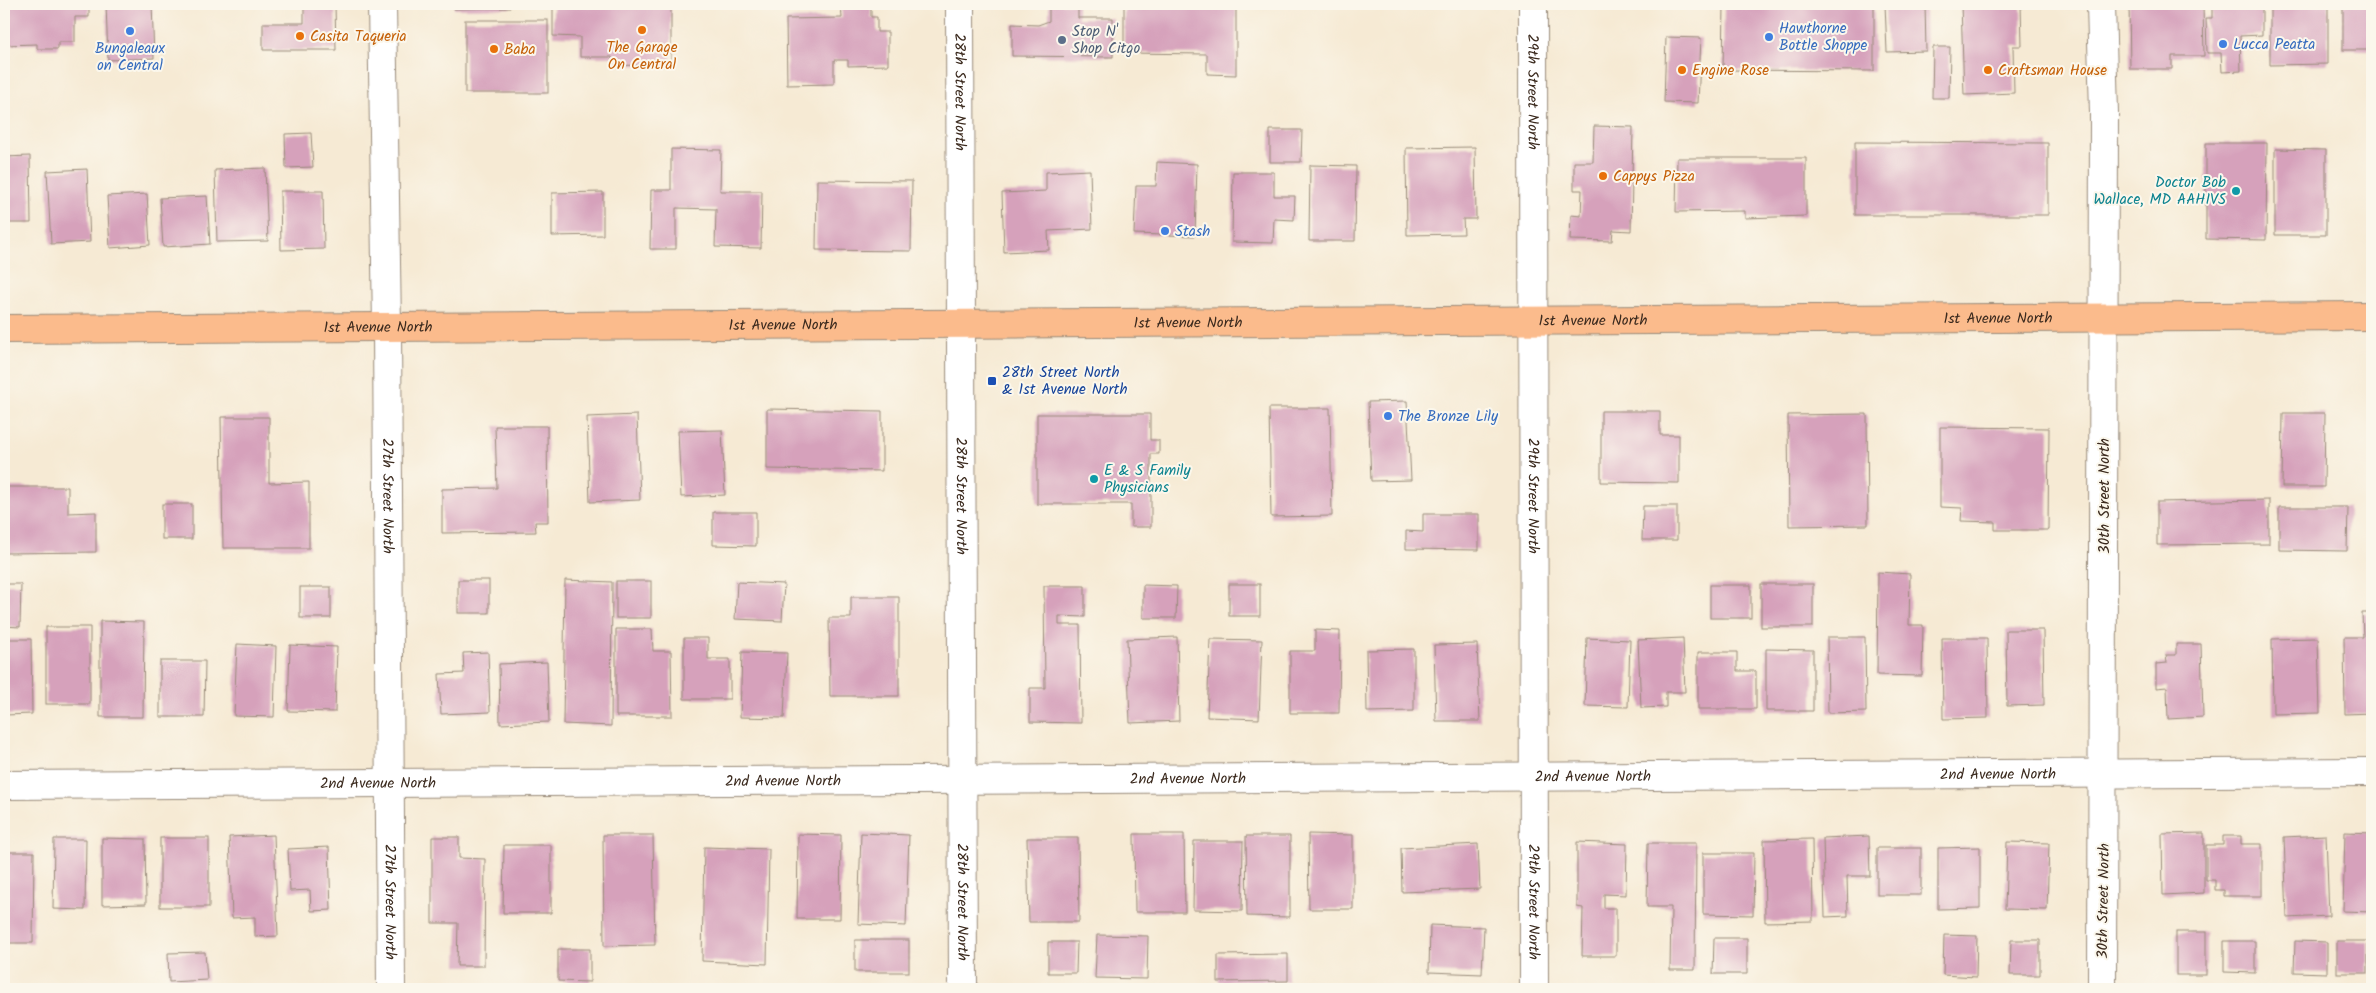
<svg xmlns="http://www.w3.org/2000/svg" width="2376" height="993" font-family="Kalam,sans-serif">
  <style>
    .building { fill: #d6a1bb }
    .lines { fill: none; stroke-linecap: round; stroke-linejoin: round }
    .minor-casing { stroke: #988a79; stroke-width: 30 }
    .tertiary-casing { stroke: #988a79; stroke-width: 30 }
    .primary-casing { stroke: #988a79; stroke-width: 30 }
    .minor { stroke: #fff; stroke-width: 28 }
    .tertiary { stroke: #fff; stroke-width: 28 }
    .primary { stroke: #fbbb8c; stroke-width: 28 }
    .food-dot { fill: #e8710a; stroke: #fbf7ec; stroke-width: 2 }
    .shop-dot { fill: #3f7fe0; stroke: #fbf7ec; stroke-width: 2 }
    .service-dot { fill: #5c6f8a; stroke: #fbf7ec; stroke-width: 2 }
    .culture-dot { fill: #0f9aa8; stroke: #fbf7ec; stroke-width: 2 }
    .transit-dot { fill: #1a4fb4; stroke: #fbf7ec; stroke-width: 2 }
    .labels { text-anchor: middle; stroke-width: 4; stroke-linejoin: round; paint-order: stroke }
    .shop-label { font-size: 15px; fill: #366cbe; stroke: #fbf7ec; text-anchor: start }
    .service-label { font-size: 15px; fill: #4e5e75; stroke: #fbf7ec; text-anchor: start }
    .food-label { font-size: 15px; fill: #c56008; stroke: #fbf7ec; text-anchor: start }
    .street-label { font-size: 15px; fill: #3b2a1e; stroke: #fbf7ec }
    .culture-label { font-size: 15px; fill: #0d838f; stroke: #fbf7ec; text-anchor: end }
    .transit-label { font-size: 15px; fill: #164399; stroke: #fbf7ec; text-anchor: start }
  </style>
  <rect width="100%" height="100%" fill="#fbf7ec"/>
  <filter id="ink" filterUnits="userSpaceOnUse"><feTurbulence type="fractalNoise" baseFrequency=".02" numOctaves="2"/><feDisplacementMap in="SourceGraphic" scale="10" xChannelSelector="R" yChannelSelector="G"/><feConvolveMatrix kernelMatrix="1 2 1 2 8 2 1 2 1" color-interpolation-filters="sRGB"/></filter>
  <filter id="wash" filterUnits="userSpaceOnUse"><feTurbulence type="fractalNoise" baseFrequency=".0096" numOctaves="4" result="noise"/><feDisplacementMap in="SourceGraphic" scale="20" xChannelSelector="R" yChannelSelector="G"/><feGaussianBlur stdDeviation="1.12" result="paint"/><feColorMatrix in="noise" values="0 0 0 0 0 0 0 0 0 0 0 0 0 0 0 0 0 1.4 0 .05"/><feComposite in="paint" operator="in"/></filter>
  <g filter="url(#wash)">
    <rect width="100%" height="100%" fill="#f6ead4"/>
    <g id="blocks">
      <g class="building">
        <polygon points="4,4 89,4 89,17 75,17 75,42 58,42 58,49 37,49 37,44 4,45"/>
        <polygon points="106,4 152,4 154,58 108,60"/>
        <polygon points="304,4 335,4 336,50 263,50 263,23 304,23"/>
        <polygon points="454,4 510,4 510,8 454,9"/>
        <polygon points="553,4 671,4 671,66 612,65 612,57 580,57 580,37 553,36"/>
        <polygon points="841,4 871,4 871,17 877,17 877,32 888,32 888,65 848,66 848,60 834,60 834,84 787,85 786,19 842,18"/>
        <polygon points="1049,4 1078,4 1078,18 1113,18 1113,57 1012,56 1012,24 1038,25 1049,21"/>
        <polygon points="1124,4 1236,4 1236,75 1207,74 1207,54 1124,53"/>
        <polygon points="1724,4 1874,4 1874,71 1723,70"/>
        <polygon points="1885,4 1925,4 1926,51 1887,52"/>
        <polygon points="1961,4 2021,4 2022,46 2013,46 2014,93 1964,95"/>
        <polygon points="2129,4 2203,4 2204,56 2172,56 2172,69 2130,69"/>
        <polygon points="2212,4 2262,4 2262,35 2240,36 2241,71 2222,72 2221,53 2207,53 2206,18 2212,18"/>
        <polygon points="2270,4 2328,4 2328,64 2270,65"/>
        <rect x="2343" y="4" width="29" height="46"/>
        <rect x="465" y="20" width="83" height="73"/>
        <polygon points="1666,37 1701,38 1698,103 1664,102"/>
        <polygon points="1933,47 1950,47 1949,98 1932,98"/>
        <polygon points="1594,126 1633,127 1631,231 1613,230 1612,241 1570,240 1571,215 1581,216 1582,190 1574,190 1574,162 1593,162"/>
        <polygon points="1270,130 1302,130 1301,162 1270,162"/>
        <polygon points="311,133 313,167 286,168 285,134"/>
        <polygon points="1855,142 2048,143 2048,215 1855,215"/>
        <polygon points="2206,143 2267,143 2266,240 2206,239"/>
        <polygon points="1475,147 1476,219 1463,219 1464,234 1407,235 1406,148"/>
        <polygon points="671,149 721,150 720,191 762,191 761,248 715,247 716,209 676,208 676,249 650,249 651,190 671,190"/>
        <polygon points="2275,149 2326,150 2326,235 2275,235"/>
        <polygon points="30,156 31,223 4,223 4,157"/>
        <polygon points="1677,158 1806,158 1806,216 1745,218 1745,211 1676,212"/>
        <polygon points="1157,162 1197,164 1195,236 1134,234 1136,186 1156,186"/>
        <polygon points="1310,165 1356,166 1355,241 1309,241"/>
        <polygon points="265,168 268,241 217,242 215,170"/>
        <polygon points="87,169 90,242 51,244 47,171"/>
        <polygon points="1090,170 1092,229 1048,231 1049,250 1004,252 1002,193 1046,191 1046,172"/>
        <polygon points="1233,172 1274,172 1274,196 1295,196 1294,220 1274,219 1273,243 1232,242"/>
        <polygon points="817,180 912,181 911,251 816,250"/>
        <polygon points="280,191 323,191 324,249 281,250"/>
        <polygon points="603,192 603,235 552,236 552,193"/>
        <polygon points="147,194 150,245 110,248 107,196"/>
        <polygon points="207,196 210,244 163,247 160,198"/>
        <polygon points="1407,401 1411,480 1371,481 1368,402"/>
        <polygon points="1269,408 1330,408 1332,516 1271,517"/>
        <polygon points="767,409 882,411 882,471 767,469"/>
        <polygon points="1601,411 1660,411 1660,435 1679,435 1679,483 1601,482"/>
        <polygon points="2283,413 2325,413 2324,487 2282,487"/>
        <polygon points="1037,414 1150,414 1150,440 1159,440 1159,454 1151,454 1151,527 1131,527 1131,504 1037,504"/>
        <polygon points="1867,414 1868,525 1789,526 1788,415"/>
        <polygon points="637,415 640,500 590,502 587,417"/>
        <polygon points="221,417 269,417 269,483 309,482 309,548 223,548"/>
        <polygon points="495,426 547,426 548,522 535,522 536,532 442,533 442,489 497,488"/>
        <polygon points="1940,427 2049,428 2048,530 1995,530 1995,522 1961,521 1962,508 1940,507"/>
        <polygon points="722,430 725,495 681,497 678,431"/>
        <polygon points="4,487 68,487 68,513 96,512 96,552 4,553"/>
        <polygon points="2269,500 2269,544 2157,545 2157,502"/>
        <rect x="162" y="504" width="30" height="35"/>
        <polygon points="1643,506 1677,506 1677,540 1642,540"/>
        <polygon points="2279,507 2348,507 2347,551 2279,550"/>
        <polygon points="713,512 756,512 756,546 713,545"/>
        <polygon points="1423,514 1479,514 1479,550 1406,549 1406,531 1423,532"/>
        <polygon points="1878,572 1910,574 1909,625 1923,625 1922,676 1877,675"/>
        <rect x="458" y="580" width="31" height="33"/>
        <polygon points="565,580 612,582 611,726 563,724"/>
        <rect x="616" y="581" width="35" height="37"/>
        <polygon points="737,582 784,584 782,621 735,619"/>
        <polygon points="4,584 21,584 20,627 4,626"/>
        <rect x="1229" y="584" width="31" height="32"/>
        <rect x="1761" y="584" width="52" height="43"/>
        <polygon points="1143,585 1177,586 1176,618 1143,618"/>
        <rect x="1710" y="585" width="41" height="33"/>
        <polygon points="1044,586 1085,586 1085,617 1059,616 1059,625 1080,625 1081,723 1030,722 1030,688 1045,688"/>
        <rect x="300" y="587" width="31" height="31"/>
        <polygon points="851,597 899,597 899,696 830,696 829,618 851,618"/>
        <polygon points="2362,613 2372,613 2372,713 2345,714 2344,637 2363,637"/>
        <polygon points="100,621 144,622 143,717 100,717"/>
        <rect x="46" y="627" width="44" height="77"/>
        <polygon points="616,629 652,629 653,651 671,651 672,716 616,716"/>
        <polygon points="1315,630 1340,631 1339,713 1290,713 1290,651 1315,651"/>
        <polygon points="2006,630 2043,630 2044,705 2007,706"/>
        <polygon points="1177,637 1179,721 1130,723 1127,639"/>
        <polygon points="1827,637 1865,637 1866,712 1828,713"/>
        <polygon points="684,638 708,638 708,659 730,659 730,699 684,699"/>
        <polygon points="1587,638 1630,640 1628,707 1585,706"/>
        <polygon points="1683,638 1685,692 1666,692 1666,707 1641,708 1638,640"/>
        <polygon points="1942,638 1987,638 1988,718 1943,719"/>
        <polygon points="2318,638 2320,713 2273,714 2272,639"/>
        <polygon points="4,639 31,639 32,714 4,715"/>
        <polygon points="1210,639 1262,640 1259,719 1207,717"/>
        <polygon points="237,644 276,646 274,717 234,716"/>
        <polygon points="1477,644 1480,721 1436,721 1434,645"/>
        <polygon points="2176,644 2201,644 2203,717 2168,719 2167,687 2156,688 2156,664 2167,663 2166,655 2176,655"/>
        <polygon points="290,645 337,647 335,712 288,711"/>
        <polygon points="1414,649 1414,711 1367,712 1366,650"/>
        <polygon points="1766,649 1813,650 1813,711 1766,711"/>
        <polygon points="488,652 490,712 441,714 439,674 464,673 463,653"/>
        <polygon points="742,652 787,653 784,718 740,717"/>
        <polygon points="1698,652 1737,652 1737,671 1756,671 1756,709 1698,709"/>
        <polygon points="160,661 205,661 204,717 160,717"/>
        <polygon points="547,662 549,722 500,724 499,664"/>
        <polygon points="2345,832 2372,833 2372,912 2343,911"/>
        <polygon points="861,833 909,835 906,926 858,924"/>
        <polygon points="2204,833 2204,893 2163,895 2162,834"/>
        <polygon points="798,834 841,835 840,919 797,919"/>
        <polygon points="1134,834 1184,834 1185,912 1135,912"/>
        <polygon points="1308,834 1353,835 1353,909 1309,909"/>
        <polygon points="274,835 278,936 255,937 255,917 232,918 229,837"/>
        <polygon points="603,835 653,835 655,945 604,946"/>
        <polygon points="2326,835 2329,916 2287,918 2284,837"/>
        <polygon points="1246,836 1290,836 1290,917 1247,916"/>
        <polygon points="1869,836 1870,876 1847,876 1848,916 1825,917 1823,838"/>
        <polygon points="2223,836 2241,836 2241,844 2262,844 2262,896 2224,896 2224,890 2215,890 2215,880 2206,880 2206,845 2223,845"/>
        <polygon points="432,837 459,837 459,858 485,859 484,966 457,966 458,923 432,923"/>
        <polygon points="102,838 145,839 146,904 102,905"/>
        <rect x="160" y="838" width="49" height="69"/>
        <polygon points="1027,838 1078,838 1079,922 1029,922"/>
        <polygon points="54,839 86,839 85,910 53,909"/>
        <polygon points="1812,839 1813,921 1765,922 1764,840"/>
        <polygon points="1194,841 1243,841 1242,911 1193,910"/>
        <polygon points="1577,842 1627,844 1626,895 1604,894 1604,908 1616,908 1616,956 1582,956 1583,908 1577,907"/>
        <polygon points="2007,842 2049,843 2047,910 2005,909"/>
        <polygon points="1648,843 1696,843 1695,970 1670,970 1671,907 1647,907"/>
        <polygon points="1478,844 1480,889 1402,892 1401,848"/>
        <polygon points="504,845 551,845 551,913 503,913"/>
        <polygon points="329,847 331,910 311,911 310,890 290,891 288,849"/>
        <polygon points="704,847 769,849 767,964 702,961"/>
        <polygon points="1980,847 1980,908 1938,909 1938,848"/>
        <rect x="1877" y="848" width="44" height="47"/>
        <polygon points="4,852 34,852 33,943 4,943"/>
        <polygon points="1703,853 1754,853 1753,915 1703,914"/>
        <polygon points="1430,925 1484,927 1482,974 1429,972"/>
        <rect x="2176" y="932" width="30" height="43"/>
        <polygon points="1097,935 1148,936 1147,979 1095,978"/>
        <polygon points="1944,935 1977,936 1976,977 1943,975"/>
        <polygon points="1714,938 1747,938 1747,974 1713,974"/>
        <rect x="855" y="940" width="54" height="32"/>
        <polygon points="2011,940 2040,940 2040,975 2010,975"/>
        <polygon points="2224,941 2255,941 2255,973 2224,972"/>
        <polygon points="2295,941 2327,942 2327,973 2294,972"/>
        <rect x="2337" y="941" width="31" height="32"/>
        <polygon points="1048,942 1077,942 1076,973 1048,973"/>
        <polygon points="558,949 590,949 590,982 558,981"/>
        <polygon points="205,952 207,980 169,982 168,953"/>
        <polygon points="1288,954 1288,981 1218,982 1218,955"/>
      </g>
    </g>
  </g>
  <g filter="url(#ink)">
    <use href="#blocks" fill-opacity="0" stroke="#988a79" stroke-width="1"/>
    <g class="lines">
      <defs>
        <g id="minor">
          <path id="s1" d="M382,4L387,327L391,989"/>
          <path id="s2" d="M1533,4L1534,989"/>
          <polyline points="2101,4 2104,113 2102,989"/>
          <path id="s3" d="M4,785L2372,772"/>
        </g>
        <g id="tertiary">
          <path id="s4" d="M960,4L963,989"/>
        </g>
        <g id="primary">
          <path id="s5" d="M4,329L2372,316"/>
        </g>
      </defs>
      <use href="#minor" class="minor-casing"/>
      <use href="#tertiary" class="tertiary-casing"/>
      <use href="#primary" class="primary-casing"/>
      <use href="#minor" class="minor"/>
      <use href="#tertiary" class="tertiary"/>
      <use href="#primary" class="primary"/>
    </g>
  </g>
  <g class="food-dot">
    <circle cx="642" cy="30" r="5"/>
    <circle cx="300" cy="36" r="5"/>
    <circle cx="494" cy="49" r="5"/>
    <circle cx="1682" cy="70" r="5"/>
    <circle cx="1988" cy="70" r="5"/>
    <circle cx="1603" cy="176" r="5"/>
  </g>
  <g class="shop-dot">
    <circle cx="130" cy="31" r="5"/>
    <circle cx="1769" cy="37" r="5"/>
    <circle cx="2223" cy="44" r="5"/>
    <circle cx="1165" cy="231" r="5"/>
    <circle cx="1388" cy="416" r="5"/>
  </g>
  <circle class="service-dot" cx="1062" cy="40" r="5"/>
  <g class="culture-dot">
    <circle cx="2236" cy="191" r="5"/>
    <circle cx="1094" cy="479" r="5"/>
  </g>
  <rect class="transit-dot" x="987" y="376" width="10" height="10" rx="2.5"/>
  <g class="labels">
    <g class="shop-label">
      <text x="1779" y="33">Hawthorne<tspan x="1779" dy="17">Bottle Shoppe</tspan></text>
      <text x="2233" y="49">Lucca Peatta</text>
      <text x="130" y="53" text-anchor="middle">Bungaleaux<tspan x="130" dy="17">on Central</tspan></text>
      <text x="1175" y="236">Stash</text>
      <text x="1398" y="421">The Bronze Lily</text>
    </g>
    <g class="service-label">
      <text x="1072" y="36">Stop N'<tspan x="1072" dy="17">Shop Citgo</tspan></text>
    </g>
    <g class="food-label">
      <text x="310" y="41">Casita Taqueria</text>
      <text x="642" y="52" text-anchor="middle">The Garage<tspan x="642" dy="17">On Central</tspan></text>
      <text x="504" y="54">Baba</text>
      <text x="1692" y="75">Engine Rose</text>
      <text x="1998" y="75">Craftsman House</text>
      <text x="1613" y="181">Cappys Pizza</text>
    </g>
    <g class="street-label">
      <text dy="5" stroke="none"><textPath href="#s4" startOffset="88">28th Street North</textPath></text>
      <text dy="5" stroke="none"><textPath href="#s2" startOffset="88">29th Street North</textPath></text>
      <text dy="5" stroke="none"><textPath href="#s5" startOffset="1994">1st Avenue North</textPath></text>
      <text dy="5" stroke="none"><textPath href="#s5" startOffset="1589">1st Avenue North</textPath></text>
      <text dy="5" stroke="none"><textPath href="#s5" startOffset="1184">1st Avenue North</textPath></text>
      <text dy="5" stroke="none"><textPath href="#s5" startOffset="779">1st Avenue North</textPath></text>
      <text dy="5" stroke="none"><textPath href="#s5" startOffset="374">1st Avenue North</textPath></text>
      <text dy="5" stroke="none"><textPath href="#s1" startOffset="492">27th Street North</textPath></text>
      <text dy="5" stroke="none"><textPath href="#s2" startOffset="492">29th Street North</textPath></text>
      <text transform="translate(2104 496) rotate(-90)" y="5">30th Street North</text>
      <text dy="5" stroke="none"><textPath href="#s4" startOffset="492">28th Street North</textPath></text>
      <text dy="5" stroke="none"><textPath href="#s3" startOffset="1994">2nd Avenue North</textPath></text>
      <text dy="5" stroke="none"><textPath href="#s3" startOffset="1589">2nd Avenue North</textPath></text>
      <text dy="5" stroke="none"><textPath href="#s3" startOffset="1184">2nd Avenue North</textPath></text>
      <text dy="5" stroke="none"><textPath href="#s3" startOffset="779">2nd Avenue North</textPath></text>
      <text dy="5" stroke="none"><textPath href="#s3" startOffset="374">2nd Avenue North</textPath></text>
      <text dy="5" stroke="none"><textPath href="#s1" startOffset="898">27th Street North</textPath></text>
      <text dy="5" stroke="none"><textPath href="#s4" startOffset="898">28th Street North</textPath></text>
      <text dy="5" stroke="none"><textPath href="#s2" startOffset="898">29th Street North</textPath></text>
      <text transform="translate(2103 901) rotate(-89)" y="5">30th Street North</text>
    </g>
    <g class="culture-label">
      <text x="2226" y="187">Doctor Bob<tspan x="2226" dy="17">Wallace, MD AAHIVS</tspan></text>
      <text x="1104" y="475" text-anchor="start">E &amp; S Family<tspan x="1104" dy="17">Physicians</tspan></text>
    </g>
    <g class="transit-label">
      <text x="1002" y="377">28th Street North<tspan x="1002" dy="17">&amp; 1st Avenue North</tspan></text>
    </g>
  </g>
  <rect width="2376" height="993" fill="none" stroke="#fbf7ec" stroke-width="20"/>
</svg>
